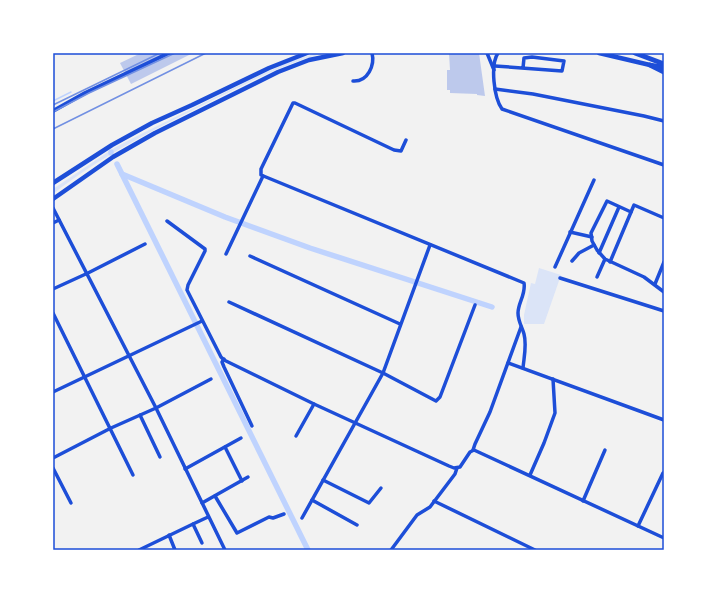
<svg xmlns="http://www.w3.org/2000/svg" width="717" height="603" font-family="Montserrat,sans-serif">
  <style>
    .green { fill: #dbe4f7 }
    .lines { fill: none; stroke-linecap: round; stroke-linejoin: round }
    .stream { stroke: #bfd3fe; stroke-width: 1.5 }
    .canal { stroke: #bfd3fe; stroke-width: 5.5 }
    .building { fill: #bdc9ec }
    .minor { stroke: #1d4ed8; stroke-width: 3.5 }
    .tertiary { stroke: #1d4ed8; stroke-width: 4 }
    .secondary { stroke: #1d4ed8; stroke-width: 4.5 }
    .primary { stroke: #1d4ed8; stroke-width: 5 }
    .rail { stroke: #7290e2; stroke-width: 1.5 }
    .neatline { fill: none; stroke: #1d4ed8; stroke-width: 1.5 }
  </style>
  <rect width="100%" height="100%" fill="#f2f2f2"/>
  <g class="green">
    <path d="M317,53H325C285,63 250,82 213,100C158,128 102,155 53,194V189L114,148L137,136L260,75L294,60Z"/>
    <polygon points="539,268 561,275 544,324 524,324 524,315 531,283 535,284"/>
  </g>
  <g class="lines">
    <polyline class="stream" points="53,101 71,92"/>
    <g class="canal">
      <polyline points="111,152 111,153"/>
      <polyline points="117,164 308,550"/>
      <polyline points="122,174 225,217 310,248 492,307"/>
    </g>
  </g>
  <g class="building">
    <polygon points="141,53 193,53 131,84 120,63"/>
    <polygon points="449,53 479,53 485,96 477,95 477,94 450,93 450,90 447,90 447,70 450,70"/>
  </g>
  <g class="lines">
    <g class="minor">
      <polyline points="487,53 494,70"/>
      <path d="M498,53C490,65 494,98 502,109L664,165"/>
      <polyline points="495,66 562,71 564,61 532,57 524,58 523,68"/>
      <path d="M353,81C368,82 375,65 372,53"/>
      <polyline points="495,89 533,94 644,116 664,121"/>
      <path d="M406,140L401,151L394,150L295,103H293L261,169V175L524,283C526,294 518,303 518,313C518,321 522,327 524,334C527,345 524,357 523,368"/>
      <polyline points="53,208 156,408 225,550"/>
      <polyline points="631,212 607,201 591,233 592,241 597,250 605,259 644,277 664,292"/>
      <polyline points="167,221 205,249 205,251 188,285 187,290 221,357 224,360 314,404 449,466 454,468 460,467 470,452 474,450 664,538"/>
      <polyline points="53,223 59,220"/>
      <polyline points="570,232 592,237"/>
      <polyline points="599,253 619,207"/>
      <polyline points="226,254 263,176"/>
      <polyline points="250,256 400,324"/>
      <polyline points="572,261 579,253 594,245"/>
      <polyline points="610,262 634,205 664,218"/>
      <polyline points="555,267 594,180"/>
      <polyline points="597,277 605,259"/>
      <polyline points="560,278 664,311"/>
      <polyline points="655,284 664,262"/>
      <polyline points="53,289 88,273 145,244"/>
      <polyline points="229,302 383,373 436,401 440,397 475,305"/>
      <polyline points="53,313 133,475"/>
      <polyline points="224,359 222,362 224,367 252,426"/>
      <polyline points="508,363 664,420"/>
      <polyline points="53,392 202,321"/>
      <polyline points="140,415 160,457"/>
      <polyline points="296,436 314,404"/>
      <polyline points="225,447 242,481"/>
      <polyline points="473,450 475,444 490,412 521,327"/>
      <polyline points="53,458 111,428 156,408 211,379"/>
      <polyline points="53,468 71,503"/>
      <polyline points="185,469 241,438"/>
      <polyline points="530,475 544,443 555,413 553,379"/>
      <polyline points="323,480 369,503 381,488"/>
      <polyline points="215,496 237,533 269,517 273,518 284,514"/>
      <polyline points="312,500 357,525"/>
      <polyline points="434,501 535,550"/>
      <polyline points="583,501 605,450"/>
      <polyline points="202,503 248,477"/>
      <polyline points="302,518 383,373 430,245"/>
      <polyline points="193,524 202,543"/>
      <polyline points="638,526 663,473"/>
      <polyline points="169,535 175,550"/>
      <polyline points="139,550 193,524 208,517"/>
      <polyline points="391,550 417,515 430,507 455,474 457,468"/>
    </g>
    <polyline class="tertiary" points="53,111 85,93 169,53"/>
    <g class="secondary">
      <polyline points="599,53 650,65 664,67"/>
      <polyline points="53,183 112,145 152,123 192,105 269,68 307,53"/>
      <polyline points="53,199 113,157 155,133 278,72 309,60 343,53"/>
    </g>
    <g class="primary">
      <polyline points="635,53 664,64"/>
      <polyline points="650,65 664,72"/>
    </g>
    <g class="rail">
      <polyline points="53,105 160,53"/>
      <polyline points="53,112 89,93 175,53"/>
      <polyline points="53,129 206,53"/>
    </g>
  </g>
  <rect width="717" height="603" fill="none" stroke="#ffffff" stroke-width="108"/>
  <rect x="54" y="54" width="609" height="495" class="neatline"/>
</svg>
